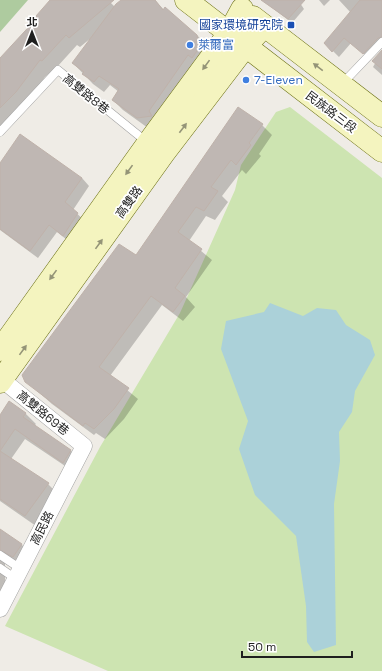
<svg xmlns="http://www.w3.org/2000/svg" width="382" height="671" font-family="'Space Grotesk','Noto Sans TC',sans-serif">
  <style>
    .grass { fill: #cde4b1 }
    .forest { fill: #aecb9f }
    .water { fill: #abd1d9 }
    .shadow { fill: #0003 }
    .building { fill: #bfb7b3; stroke: #bfb2aa }
    .lines { fill: none; stroke-linecap: round; stroke-linejoin: round }
    .lane-casing { stroke: #a3a3a3; stroke-width: 9 }
    .street-casing { stroke: #a3a3a3; stroke-width: 17 }
    .secondary-casing { stroke: #686d0f; stroke-width: 23 }
    .lane { stroke: #fff; stroke-width: 8 }
    .street { stroke: #fff; stroke-width: 16 }
    .secondary { stroke: #f4f4bf; stroke-width: 22 }
    .oneway { fill: #949477 }
    .transit-dot { fill: #1a4fb4; stroke: #fff; stroke-width: 1.5 }
    .shop-dot { fill: #3f7fe0; stroke: #fff; stroke-width: 1.5 }
    .labels { text-anchor: middle; stroke-width: 3.5; stroke-linejoin: round; paint-order: stroke }
    .transit-label { font-size: 12px; fill: #164399; stroke: #fff; text-anchor: end }
    .shop-label { font-size: 12px; fill: #366cbe; stroke: #fff; text-anchor: start }
    .street-label { font-size: 12px; fill: #1f1f1f; stroke: #fff }
  </style>
  <rect width="100%" height="100%" fill="#efece6"/>
  <polygon class="grass" points="290,107 382,178 382,671 108,671 5,626 100,447 180,313 235,190 241,165 276,112"/>
  <polygon class="forest" points="0,0 28,0 0,32"/>
  <polygon class="water" points="270,303 303,316 317,308 336,310 346,325 370,340 375,355 355,391 352,412 339,432 340,461 334,504 336,645 314,652 307,642 306,606 296,536 255,495 239,449 248,421 221,349 226,321 264,312"/>
  <g class="shadow">
    <polygon points="52,0 108,0 115,7 123,0 155,0 164,10 197,35 207,46 148,128 123,110 113,100 119,92 110,85 104,92 93,84 73,63 91,38 80,47 77,45 57,67 45,77 26,103 0,128 0,59 39,18"/>
    <polygon points="262,0 298,0 304,9 292,23"/>
    <polygon points="319,0 330,0 324,6"/>
    <polygon points="339,0 382,0 382,46 370,59 351,43 339,57 325,43 351,13"/>
    <polygon points="382,51 382,75 373,67"/>
    <polygon points="262,125 272,135 259,154 261,156 246,174 242,170 222,196 228,202 215,220 206,216 189,241 212,260 186,297 195,307 183,321 162,305 110,376 138,399 124,419 105,439 96,433 94,435 52,404 26,381 136,256"/>
    <polygon points="0,165 82,178 89,186 73,210 86,222 71,243 57,232 38,258 0,230"/>
    <polygon points="25,413 36,424 34,426 71,451 81,461 74,472 25,439 11,459 48,484 58,494 36,526 0,501 0,417"/>
    <polygon points="0,530 22,545 32,555 23,566 5,563 5,580 14,589 0,611"/>
  </g>
  <g class="building">
    <polygon points="50,0 114,0 69,38 66,35 42,61 40,60 16,92 0,108 0,58 37,18 36,16"/>
    <polygon points="121,0 155,0 163,10 165,7 197,35 199,48 192,58 188,55 149,111 152,116 137,118 112,100 119,89 99,76 94,82 82,74 84,72 72,63 116,4"/>
    <polygon points="261,0 305,0 288,19"/>
    <polygon points="360,0 382,0 382,37 378,38 363,54 344,38 332,52 324,43"/>
    <polygon points="382,50 382,69 372,61"/>
    <polygon points="238,107 263,124 249,143 251,145 236,165 231,160 211,187 218,191 204,211 196,207 178,232 202,249 175,288 185,296 173,312 151,296 99,367 129,388 114,409 94,429 85,423 83,426 25,382 22,375 119,244 136,255"/>
    <polygon points="20,134 82,178 65,202 78,213 63,236 49,225 30,251 0,229 0,163"/>
    <polygon points="9,401 26,413 23,417 71,450 63,463 15,429 0,451 0,415"/>
    <polygon points="0,451 49,483 25,516 0,499"/>
    <polygon points="0,529 22,544 13,557 0,550"/>
  </g>
  <g class="lines">
    <defs>
      <g id="lane">
        <polyline points="341,85 382,42"/>
        <polyline points="0,132 58,70 148,143"/>
        <polyline points="0,555 21,569"/>
        <polyline points="0,568 16,579"/>
      </g>
      <polyline id="street" points="0,378 84,446 0,609"/>
      <g id="secondary">
        <polyline points="186,0 382,151"/>
        <polyline points="253,17 382,116"/>
        <polyline points="0,350 148,143 229,33 242,9"/>
        <polyline points="0,382 164,153 245,47 264,26"/>
      </g>
    </defs>
    <use href="#lane" class="lane-casing"/>
    <use href="#street" class="street-casing"/>
    <use href="#secondary" class="secondary-casing"/>
    <use href="#lane" class="lane"/>
    <use href="#street" class="street"/>
    <use href="#secondary" class="secondary"/>
  </g>
  <defs><path id="oneway-solid" d="M-6-.8H1V-3.2L6.5 0L1 3.2V.8H-6Z"/></defs>
  <g class="oneway">
    <use href="#oneway-solid" transform="translate(206 65) rotate(126)"/>
    <use href="#oneway-solid" transform="translate(318 67) rotate(-143)"/>
    <use href="#oneway-solid" transform="translate(183 128) rotate(-53)"/>
    <use href="#oneway-solid" transform="translate(129 170) rotate(126)"/>
    <use href="#oneway-solid" transform="translate(99 244) rotate(-54)"/>
    <use href="#oneway-solid" transform="translate(53 275) rotate(126)"/>
    <use href="#oneway-solid" transform="translate(23 350) rotate(-54)"/>
  </g>
  <rect class="transit-dot" x="287" y="21" width="8" height="8" rx="2"/>
  <g class="shop-dot">
    <circle cx="190" cy="45" r="4"/>
    <circle cx="246" cy="80" r="4"/>
  </g>
  <g class="labels">
    <g class="transit-label">
      <text x="283" y="29">國家環境研究院</text>
    </g>
    <g class="shop-label">
      <text x="198" y="49">萊爾富</text>
      <text x="254" y="84">7-Eleven</text>
    </g>
    <g class="street-label">
      <text transform="translate(86 94) rotate(39)" y="4">高雙路8巷</text>
      <text transform="translate(331 112) rotate(37)" y="4">民族路三段</text>
      <text transform="translate(129 202) rotate(-54)" y="4">高雙路</text>
      <text transform="translate(43 413) rotate(39)" y="4">高雙路69巷</text>
      <text transform="translate(42 528) rotate(-63)" y="4">高民路</text>
    </g>
  </g>
  <g transform="translate(32 32)" stroke="#ffffff" stroke-width="3" paint-order="stroke">
  <path d="M0-3L7 15L0 10L-7 15Z" fill="#1f1f1f"/>
  <text y="-6" font-size="11" font-weight="bold" text-anchor="middle" fill="#1f1f1f">北</text>
  </g>
  <path d="M242 651v6h110v-6" fill="none" stroke="#1f1f1f" stroke-width="2"/>
  <text x="248" y="651" font-size="12" fill="#1f1f1f" stroke="#ffffff" stroke-width="3" paint-order="stroke">50 m</text>
</svg>
